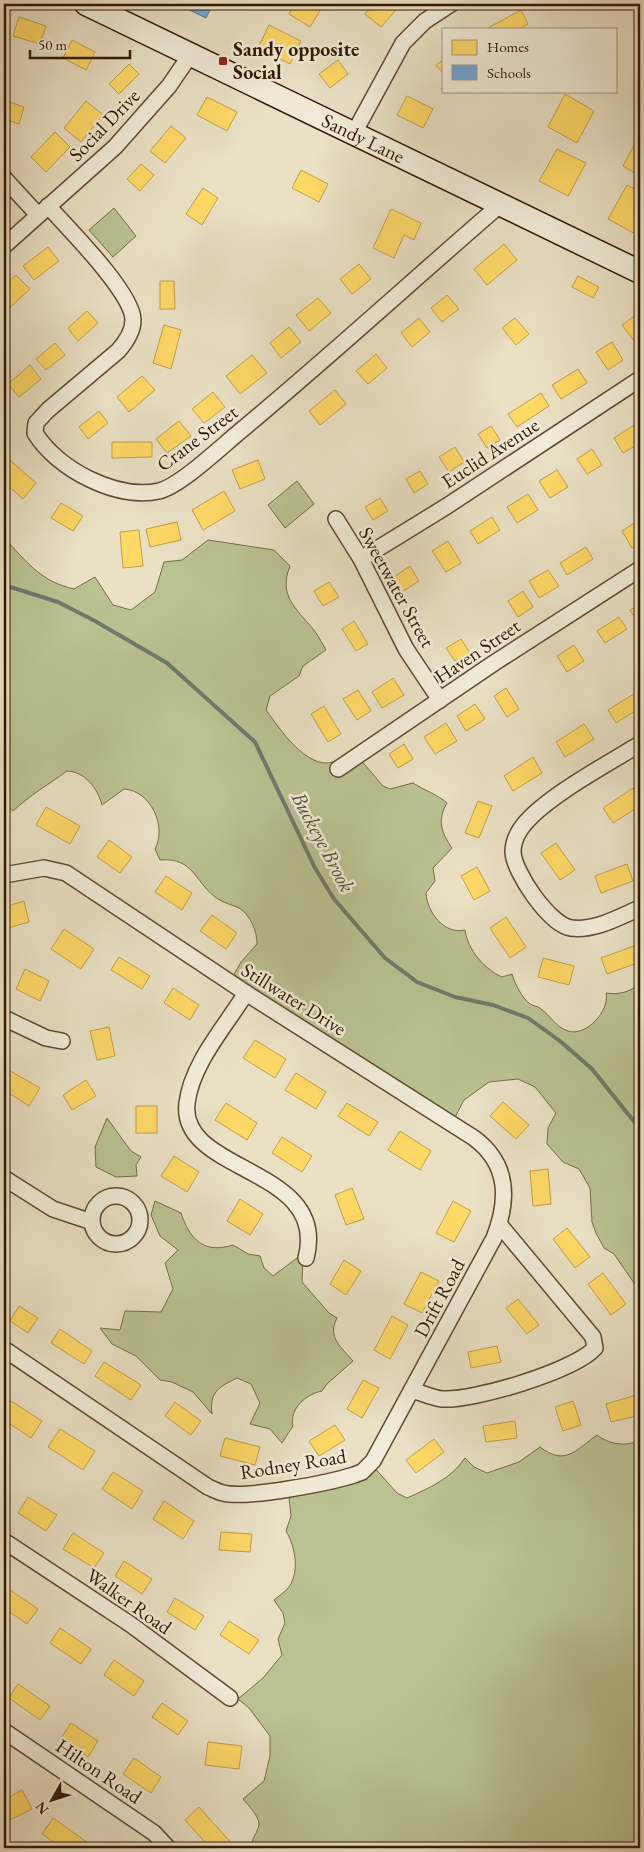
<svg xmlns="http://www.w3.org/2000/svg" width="644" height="1852" font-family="'EB Garamond',serif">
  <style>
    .green { fill: #bac292; stroke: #766d49 }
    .homes { fill: #ffd966; stroke: #c29f47 }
    .schools { fill: #6fa8dc; stroke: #5d7d9a }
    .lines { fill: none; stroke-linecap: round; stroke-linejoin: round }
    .stream { stroke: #707a6e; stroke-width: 4 }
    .minor-casing { stroke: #614a31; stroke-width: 18 }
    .secondary-casing { stroke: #331800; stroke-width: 25 }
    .minor { stroke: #f1ecd9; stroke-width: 15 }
    .secondary { stroke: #f1ecd9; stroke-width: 22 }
    .poi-dot { fill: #8f2418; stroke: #f1ecd9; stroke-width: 2 }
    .labels { text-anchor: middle; stroke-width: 5; stroke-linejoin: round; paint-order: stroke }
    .poi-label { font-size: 20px; font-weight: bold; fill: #331800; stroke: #f1ecd9; text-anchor: start }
    .street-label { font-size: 20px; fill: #331800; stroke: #f1ecd9 }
    .water-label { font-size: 21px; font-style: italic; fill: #565140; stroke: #f1ecd9 }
  </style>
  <rect width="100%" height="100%" fill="#eae1c5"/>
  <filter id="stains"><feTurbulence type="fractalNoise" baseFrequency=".004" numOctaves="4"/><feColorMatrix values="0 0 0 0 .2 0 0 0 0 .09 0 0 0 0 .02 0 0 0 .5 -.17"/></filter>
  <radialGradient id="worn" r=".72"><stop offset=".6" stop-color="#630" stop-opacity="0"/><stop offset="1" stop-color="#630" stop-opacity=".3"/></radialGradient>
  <g class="green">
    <polygon points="114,208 136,236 113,257 89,230"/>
    <polygon points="297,481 314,504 285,528 268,505"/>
    <path d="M208,540L274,550L290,566C278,596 296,608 313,629C318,635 322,643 326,650L303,666L299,676L270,696L266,710C279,728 307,770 333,762C340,759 346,754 353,751L383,786L390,789L413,783C424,790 438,795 447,803C437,820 441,832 452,848L433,868L435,881L426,893C427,912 444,935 465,930C468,950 484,969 502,977L512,974C515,984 522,998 530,1004C533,1006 538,1006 541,1009C551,1016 555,1027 568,1031C586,1037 610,1011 606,993C620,995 629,992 640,984V1297L634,1283L614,1254L604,1248L596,1233L592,1222L590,1188L579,1169L563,1162L547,1144L548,1128L556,1113L535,1087L518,1079L489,1082L464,1100L452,1123L229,983L241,962L257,944C257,932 251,915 239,908C233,905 224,903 218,899C195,884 195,857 160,860L155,849C167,826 151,791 124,789L102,805C97,787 85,772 67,771C48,785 30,795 13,811L4,803V541L8,542C29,565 43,582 74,589L95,577L113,605L131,610L155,592L164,562L182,560Z"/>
    <polygon points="107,1118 131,1151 141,1157 136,1165 137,1176 116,1177 96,1167 95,1147"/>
    <path d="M155,1201L181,1213C190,1240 204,1254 233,1245L248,1254L260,1256L264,1268L273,1276L297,1258H303L302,1282L329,1313L337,1318C327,1337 341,1347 353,1361L327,1384L322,1391C306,1394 289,1409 293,1426L282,1443L270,1429L250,1424L260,1403L251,1384L237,1378C219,1387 209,1392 212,1414L193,1392L172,1382L160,1380L136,1356L112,1344L100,1328L120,1330L125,1311L161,1312L173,1289L165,1263L178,1250L160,1236L151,1215Z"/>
    <path d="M597,1435C608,1444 628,1448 640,1439V1848H252C251,1836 258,1834 259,1824C259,1816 248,1805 243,1799L264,1781L270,1756V1736L249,1708L238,1699L263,1678L282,1655L278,1639L285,1623L283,1613L274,1600C279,1596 285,1592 289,1587C300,1571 295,1546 286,1531L291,1516L288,1488L372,1465L397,1493L407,1498C429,1488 451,1479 465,1458L474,1467L487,1473L519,1462L540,1447C565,1466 575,1451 597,1435Z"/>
  </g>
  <g class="homes">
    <polygon points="295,4 324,4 310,27 289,14"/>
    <polygon points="373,4 401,4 381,27 365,14"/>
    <polygon points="521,10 528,24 520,29 486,29"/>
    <polygon points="19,17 46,26 40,44 13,36"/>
    <polygon points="269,25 301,41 290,64 258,48"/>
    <polygon points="72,40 95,52 86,70 63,58"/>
    <polygon points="338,60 348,74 330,88 319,74"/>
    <polygon points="443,60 443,73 436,65"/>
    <polygon points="129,64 139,74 119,94 109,84"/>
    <polygon points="565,94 594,111 577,143 548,127"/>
    <polygon points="407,96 433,109 423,128 397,115"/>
    <polygon points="207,97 237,112 227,131 197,115"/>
    <polygon points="4,100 24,107 19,124 4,119"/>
    <polygon points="86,101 103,115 81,142 64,128"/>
    <polygon points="171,126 186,138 165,163 150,151"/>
    <polygon points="55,132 70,147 46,172 31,157"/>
    <polygon points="640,134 640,176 623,166"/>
    <polygon points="557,149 586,163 568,196 539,181"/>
    <polygon points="141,164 154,175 140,191 127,179"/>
    <polygon points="301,170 328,184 319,202 292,188"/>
    <polygon points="627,185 640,192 639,236 608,219"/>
    <polygon points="203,188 218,198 202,225 186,214"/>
    <polygon points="391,209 421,223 414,240 404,235 394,258 373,248"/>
    <polygon points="504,244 517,260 487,285 474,269"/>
    <polygon points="48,247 59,261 34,280 23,266"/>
    <polygon points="359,264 371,279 352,294 340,279"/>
    <polygon points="16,275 30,289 6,311 4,308 4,286"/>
    <polygon points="578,276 599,287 593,298 572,287"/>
    <polygon points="160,281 174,281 175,309 160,309"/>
    <polygon points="447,295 459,309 442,322 431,308"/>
    <polygon points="318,298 331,313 309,331 296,315"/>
    <polygon points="87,311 98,323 78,341 68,328"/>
    <polygon points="636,315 640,320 640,349 622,325"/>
    <polygon points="419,318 430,332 412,347 401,333"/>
    <polygon points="515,318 529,334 516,345 502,328"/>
    <polygon points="164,325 181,330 171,369 153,363"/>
    <polygon points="289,327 301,342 281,358 270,343"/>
    <polygon points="612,342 623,360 608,370 596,352"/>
    <polygon points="55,343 65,355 46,370 36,359"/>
    <polygon points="376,354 387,368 368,384 356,371"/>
    <polygon points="252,355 267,373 240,394 226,376"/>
    <polygon points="30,365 41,379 19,397 8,384"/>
    <polygon points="578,369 587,383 561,399 552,385"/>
    <polygon points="142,376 155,390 129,412 117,397"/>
    <polygon points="335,390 346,404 320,425 309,411"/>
    <polygon points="213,392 225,407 204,423 192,409"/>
    <polygon points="541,393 549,406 517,427 508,414"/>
    <polygon points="99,411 108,423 88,439 79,427"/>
    <polygon points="179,421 191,436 167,453 156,439"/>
    <polygon points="636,424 640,431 640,443 623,453 614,438"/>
    <polygon points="491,426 500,440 487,448 478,434"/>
    <polygon points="112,442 152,442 152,457 112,458"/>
    <polygon points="455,447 464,462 449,472 439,457"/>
    <polygon points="592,449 602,465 587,474 577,459"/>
    <polygon points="4,455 36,483 23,499 4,482"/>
    <polygon points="258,460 265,479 240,489 232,470"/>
    <polygon points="557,470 568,487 550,498 539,481"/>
    <polygon points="420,471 428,484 414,493 406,479"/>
    <polygon points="224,491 235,511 203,530 192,510"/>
    <polygon points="528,494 538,510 517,523 507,507"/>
    <polygon points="380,498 388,511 373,520 365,507"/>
    <polygon points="61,503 83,516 73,531 51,518"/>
    <polygon points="492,517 500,530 478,544 470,531"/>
    <polygon points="177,522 181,540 150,547 146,529"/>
    <polygon points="636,522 640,529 640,543 632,548 622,531"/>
    <polygon points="139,530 143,566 123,568 120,532"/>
    <polygon points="448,541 461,563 446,572 432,551"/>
    <polygon points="586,547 593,559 567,575 560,563"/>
    <polygon points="410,566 419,581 400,593 391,579"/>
    <polygon points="548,570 559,586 539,598 529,581"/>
    <polygon points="329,582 339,597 323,606 314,591"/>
    <polygon points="523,591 533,607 518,617 508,601"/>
    <polygon points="640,604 640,622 638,623 630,610"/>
    <polygon points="619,617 627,629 605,643 597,631"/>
    <polygon points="354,621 368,644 356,651 342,629"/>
    <polygon points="461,639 470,653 455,661 446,648"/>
    <polygon points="574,645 584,661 567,672 557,656"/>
    <polygon points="393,678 404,695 382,708 372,692"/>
    <polygon points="506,688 519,709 507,717 494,696"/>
    <polygon points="358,690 371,711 357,720 343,699"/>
    <polygon points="637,692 640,697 640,708 616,723 608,710"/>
    <polygon points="475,704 485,719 466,731 457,716"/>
    <polygon points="324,706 341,734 328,742 311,714"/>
    <polygon points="446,723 457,741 435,754 424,737"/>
    <polygon points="584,724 594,739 565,757 556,742"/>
    <polygon points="404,744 413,759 398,768 389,754"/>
    <polygon points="533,757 542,773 513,791 504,776"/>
    <polygon points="633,788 640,799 640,806 613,823 603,808"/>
    <polygon points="478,801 492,806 479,838 465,833"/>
    <polygon points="46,807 80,826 70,844 36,825"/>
    <polygon points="109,840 132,857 120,873 97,857"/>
    <polygon points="556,843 575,870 560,880 541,853"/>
    <polygon points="627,864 633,881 601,893 595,876"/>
    <polygon points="477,867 490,891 474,900 461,876"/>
    <polygon points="166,876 192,893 182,910 155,892"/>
    <polygon points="24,901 29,922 4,929 4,907"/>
    <polygon points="212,915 237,933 226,949 200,931"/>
    <polygon points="506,917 526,947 510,958 490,928"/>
    <polygon points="64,929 94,949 81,969 51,949"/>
    <polygon points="634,946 640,962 607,974 601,958"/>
    <polygon points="119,957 150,976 142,989 111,970"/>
    <polygon points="543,958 574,966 569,985 538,977"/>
    <polygon points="25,969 49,981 40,1001 16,989"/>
    <polygon points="173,988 199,1005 190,1020 164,1003"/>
    <polygon points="109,1027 115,1056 97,1060 90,1031"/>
    <polygon points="255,1040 286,1059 275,1078 243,1058"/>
    <polygon points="7,1069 40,1088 29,1106 4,1090 4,1075"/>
    <polygon points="296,1073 326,1092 316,1109 285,1090"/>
    <polygon points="86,1080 96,1096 72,1110 63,1095"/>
    <polygon points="503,1102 529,1125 516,1139 490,1116"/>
    <polygon points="226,1103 257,1123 247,1140 215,1120"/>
    <polygon points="347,1103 378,1122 369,1136 338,1116"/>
    <rect x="136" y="1106" width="21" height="27"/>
    <polygon points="400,1131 431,1151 420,1170 388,1150"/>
    <polygon points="282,1137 312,1156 302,1172 272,1153"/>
    <polygon points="174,1156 199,1172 187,1192 161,1176"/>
    <polygon points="548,1169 551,1204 533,1206 530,1171"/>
    <polygon points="352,1188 364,1219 346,1225 335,1195"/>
    <polygon points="240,1199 263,1214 250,1235 227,1221"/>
    <polygon points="453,1201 471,1211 454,1242 436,1233"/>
    <polygon points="567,1228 590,1257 575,1268 553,1239"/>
    <polygon points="344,1260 361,1271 346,1295 330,1284"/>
    <polygon points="421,1272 439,1281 422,1313 404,1304"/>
    <polygon points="603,1273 626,1304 611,1315 588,1284"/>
    <polygon points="518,1299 539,1325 527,1334 506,1308"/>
    <polygon points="19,1306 38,1318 28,1333 10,1321"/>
    <polygon points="392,1316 408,1325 390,1359 374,1350"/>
    <polygon points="60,1329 92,1351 84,1364 51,1343"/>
    <polygon points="497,1346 501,1362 471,1368 468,1352"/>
    <polygon points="104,1362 141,1385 131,1400 95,1376"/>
    <polygon points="363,1380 379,1388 362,1418 347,1409"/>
    <polygon points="640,1394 640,1415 611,1422 606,1404"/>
    <polygon points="11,1401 42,1421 31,1438 4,1420 4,1413"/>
    <polygon points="573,1401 581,1425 563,1431 555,1407"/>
    <polygon points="175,1402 201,1421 191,1435 165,1416"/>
    <polygon points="515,1421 517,1438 486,1442 483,1426"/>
    <polygon points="335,1425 345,1440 319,1456 309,1441"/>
    <polygon points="60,1429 95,1451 83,1470 48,1447"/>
    <polygon points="225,1438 260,1447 255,1465 220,1456"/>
    <polygon points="434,1439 444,1452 416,1473 406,1460"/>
    <polygon points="113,1472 143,1491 132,1509 102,1489"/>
    <polygon points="28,1497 57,1515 46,1531 18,1513"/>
    <polygon points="164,1501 194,1521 183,1539 153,1519"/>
    <polygon points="221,1532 252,1534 250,1552 219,1550"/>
    <polygon points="73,1533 104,1553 94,1568 63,1549"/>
    <polygon points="124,1561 152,1579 142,1594 115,1576"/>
    <polygon points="10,1590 38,1609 27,1624 4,1608 4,1600"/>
    <polygon points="175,1598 204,1616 195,1630 167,1612"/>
    <polygon points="229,1621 259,1640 249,1654 220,1635"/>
    <polygon points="60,1628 91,1649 81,1664 50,1643"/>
    <polygon points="114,1660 144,1681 134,1696 104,1675"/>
    <polygon points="18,1684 50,1706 40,1720 9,1698"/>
    <polygon points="162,1703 188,1721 178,1735 152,1717"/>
    <polygon points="71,1723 98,1741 88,1757 61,1738"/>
    <polygon points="208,1742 242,1746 239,1769 205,1765"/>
    <polygon points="134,1758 161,1777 151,1793 123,1774"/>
    <polygon points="22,1790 32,1809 4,1823 4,1800"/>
    <polygon points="199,1807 234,1846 231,1848 210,1848 185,1820"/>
    <polygon points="53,1818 88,1843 85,1848 62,1848 42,1834"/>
  </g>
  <polygon class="schools" points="177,4 213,4 206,18"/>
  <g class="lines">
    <polyline class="stream" points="4,585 58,602 95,621 167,663 255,742 315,868 334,899 385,958 417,982 455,997 493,1005 528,1018 560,1041 592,1069 640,1129"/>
    <defs>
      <g id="minor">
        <polyline points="354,133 403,43 425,21 451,4"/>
        <polyline points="4,178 38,215"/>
        <path d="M48,206C67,227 133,293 133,320C133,332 126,342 118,351L48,410L36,423L35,433C57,469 116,500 159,491C180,486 220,448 238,433C327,359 413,280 501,204"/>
        <polyline points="4,246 115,147 169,86 191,54"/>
        <polyline points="336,519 361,559 406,649 440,700"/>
        <polyline points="361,559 447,506 640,379"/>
        <path d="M640,744C609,763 538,801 520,830C516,836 513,845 513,852C514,873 550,925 571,928C595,931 619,917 640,908"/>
        <polyline points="338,769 494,663 640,569"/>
        <path d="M4,875L44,868L66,873L246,993L474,1138C509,1164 509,1200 494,1238L373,1461L362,1472L354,1475C328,1483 247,1499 223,1493C218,1492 213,1489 208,1487L4,1349"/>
        <path d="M246,993C225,1027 192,1063 187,1103C178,1174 330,1166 306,1258"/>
        <polyline points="4,1018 46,1038 62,1041"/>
        <polyline points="4,1178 53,1209 92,1222"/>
        <circle cx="116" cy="1220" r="24"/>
        <path d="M412,1390C422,1393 433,1398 442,1399C474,1401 574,1371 595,1348L593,1337L499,1224"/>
        <polyline points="4,1541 130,1624 230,1698"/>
        <polyline points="4,1731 154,1833 168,1848"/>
      </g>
      <g id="secondary">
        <path id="s1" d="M86,4L640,272"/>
      </g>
    </defs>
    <use href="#minor" class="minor-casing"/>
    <use href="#secondary" class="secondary-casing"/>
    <use href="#minor" class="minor"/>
    <use href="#secondary" class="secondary"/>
  </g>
  <rect class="poi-dot" x="218" y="56" width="10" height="10" rx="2.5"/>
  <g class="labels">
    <g class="poi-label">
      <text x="233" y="56">Sandy opposite<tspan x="233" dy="23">Social</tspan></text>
    </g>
    <g class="street-label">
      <text transform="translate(104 125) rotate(-46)" y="7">Social Drive</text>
      <text dy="7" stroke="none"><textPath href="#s1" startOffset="308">Sandy Lane</textPath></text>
      <text transform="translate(197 438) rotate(-37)" y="7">Crane Street</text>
      <text transform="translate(490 453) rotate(-33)" y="7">Euclid Avenue</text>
      <text transform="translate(397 587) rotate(61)" y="7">Sweetwater Street</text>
      <text transform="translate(477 651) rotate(-34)" y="7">Haven Street</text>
      <text transform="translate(294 999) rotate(32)" y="7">Stillwater Drive</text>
      <text transform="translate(439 1298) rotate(-62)" y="7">Drift Road</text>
      <text transform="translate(293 1464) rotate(-9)" y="7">Rodney Road</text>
      <text transform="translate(129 1601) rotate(35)" y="7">Walker Road</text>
      <text transform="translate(99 1771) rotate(34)" y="7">Hilton Road</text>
    </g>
    <g class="water-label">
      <text transform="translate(323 842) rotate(62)" y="7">Buckeye Brook</text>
    </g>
  </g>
  <rect width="644" height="1852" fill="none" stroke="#eae1c5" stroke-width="20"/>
  <rect x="5" y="5" width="634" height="1842" fill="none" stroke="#331800" stroke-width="2.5"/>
  <rect x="10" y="10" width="624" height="1832" fill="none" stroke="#331800"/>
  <rect x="442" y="28" width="175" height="65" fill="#f1ecd9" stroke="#a59782"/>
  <rect x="452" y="40" width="25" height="15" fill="#ffd966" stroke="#a59782"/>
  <text x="487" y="52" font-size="15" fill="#331800">Homes</text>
  <rect x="452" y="65" width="25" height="15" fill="#6fa8dc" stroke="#a59782"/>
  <text x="487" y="78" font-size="15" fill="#331800">Schools</text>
  <g transform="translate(52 1800) rotate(231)" stroke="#f1ecd9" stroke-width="4" paint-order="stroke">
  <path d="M0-4L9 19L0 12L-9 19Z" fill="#331800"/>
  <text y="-8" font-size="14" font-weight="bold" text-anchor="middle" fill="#331800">N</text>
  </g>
  <path d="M30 50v8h100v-8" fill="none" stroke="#331800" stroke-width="2.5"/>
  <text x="38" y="50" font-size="15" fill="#331800" stroke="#f1ecd9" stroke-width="4" paint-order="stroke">50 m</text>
  <rect width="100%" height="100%" filter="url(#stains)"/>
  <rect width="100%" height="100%" fill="url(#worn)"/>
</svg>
